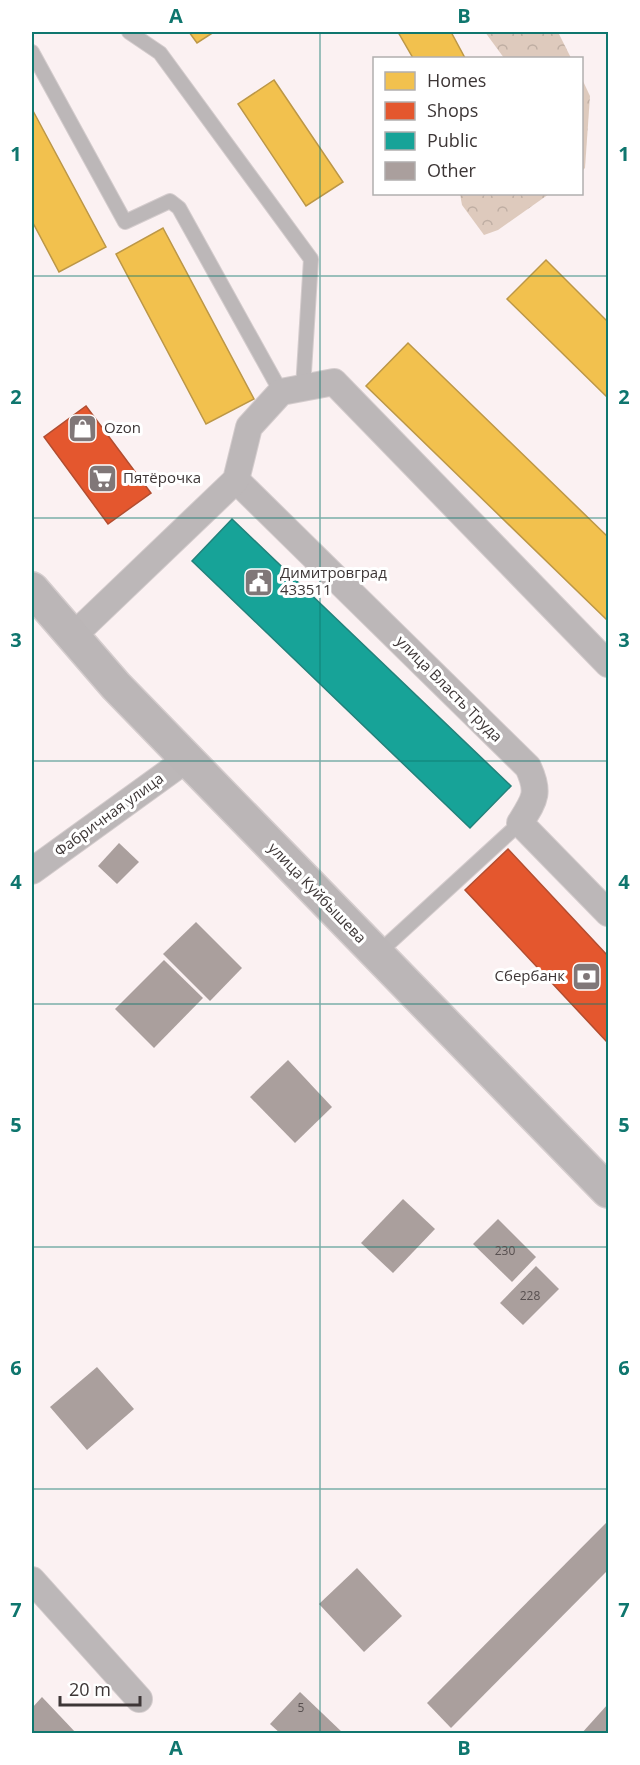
<svg xmlns="http://www.w3.org/2000/svg" width="640" height="1765" font-family="'Open Sans',sans-serif">
  <style>
    .forest { fill: url(#forest-crowns) }
    .homes { fill: #f2c14e; stroke: #bc9747; stroke-width: 1.5 }
    .shops { fill: #e4572e; stroke: #b24d30; stroke-width: 1.5 }
    .public { fill: #17a398; stroke: #22827b; stroke-width: 1.5 }
    .building { fill: #aa9f9d }
    .lines { fill: none; stroke-linecap: round; stroke-linejoin: round }
    .lane-casing { stroke: #d4cccd; stroke-width: 16 }
    .street-casing { stroke: #d4cccd; stroke-width: 28 }
    .secondary-casing { stroke: #d4cccd; stroke-width: 36 }
    .lane { stroke: #bcb7b8; stroke-width: 14 }
    .street { stroke: #bcb7b8; stroke-width: 26 }
    .secondary { stroke: #bbb6b7; stroke-width: 33 }
    .grid { fill: none; stroke: #0f766e; stroke-width: 1.5; stroke-opacity: 0.55 }
    .labels { text-anchor: middle; stroke-width: 6; stroke-linejoin: round; paint-order: stroke }
    .number-label { font-size: 12px; fill: #585050 }
    .poi-label { font-size: 15px; fill: #3d3636; stroke: #fff; text-anchor: start }
    .street-label { font-size: 15px; fill: #3d3636; stroke: #fff }
    .neatline { fill: none; stroke: #0f766e; stroke-width: 2 }
    .grid-label { font-size: 20px; text-anchor: middle; font-weight: bold; fill: #0f766e }
  </style>
  <defs>
    <pattern id="forest-crowns" width="20" height="18" patternUnits="userSpaceOnUse" patternTransform="scale(1.5)"><rect width="20" height="18" fill="#decabd"/><path d="M2 6a3 3 0 1 1 6 0M12 15a3 3 0 1 1 6 0" fill="none" stroke="#bfaea3"/></pattern>
  </defs>
  <rect width="100%" height="100%" fill="#fbf1f2"/>
  <g class="forest">
    <polygon points="485,32 558,32 571,58 504,58"/>
    <polygon points="582,79 590,96 585,168 582,171"/>
    <polygon points="460,194 549,194 498,230 484,235 462,205"/>
  </g>
  <g class="homes">
    <polygon points="189,32 214,32 197,43"/>
    <polygon points="398,32 451,32 465,58 413,58"/>
    <polygon points="274,80 343,182 306,206 238,104"/>
    <polygon points="32,109 106,247 59,272 32,221"/>
    <polygon points="163,228 254,399 206,424 116,254"/>
    <polygon points="546,260 608,322 608,398 507,299"/>
    <polygon points="408,343 608,537 608,621 366,386"/>
  </g>
  <g class="shops">
    <polygon points="86,406 151,493 108,524 44,437"/>
    <polygon points="508,849 608,956 608,1043 465,890"/>
  </g>
  <polygon class="public" points="232,519 511,786 470,828 192,561"/>
  <g class="building">
    <polygon points="119,843 139,862 117,884 98,866"/>
    <polygon points="196,922 242,968 210,1001 163,954"/>
    <polygon points="164,960 203,998 154,1048 115,1009"/>
    <polygon points="288,1060 332,1107 295,1143 250,1097"/>
    <polygon points="403,1199 435,1229 393,1273 361,1243"/>
    <polygon points="498,1219 536,1257 512,1282 473,1244"/>
    <polygon points="536,1266 559,1289 523,1325 500,1303"/>
    <polygon points="97,1367 134,1409 87,1450 50,1407"/>
    <polygon points="608,1521 608,1570 451,1728 427,1703"/>
    <polygon points="357,1568 402,1616 364,1652 319,1604"/>
    <polygon points="300,1692 344,1734 281,1734 270,1724"/>
    <polygon points="42,1697 77,1734 32,1734 32,1708"/>
    <polygon points="608,1704 608,1734 581,1734"/>
  </g>
  <g class="lines">
    <defs>
      <g id="lane">
        <polyline points="129,32 160,53 311,259 303,388"/>
        <polyline points="32,52 125,222 170,201 179,208 281,392"/>
        <polyline points="376,955 520,823"/>
      </g>
      <g id="street">
        <path d="M236,480L528,767C540,793 535,799 520,823L608,913"/>
        <polyline points="73,636 236,480 249,427 281,392 334,382 608,664"/>
        <polyline points="32,871 187,759"/>
        <polyline points="32,1580 139,1699"/>
      </g>
      <polyline id="secondary" points="32,589 116,686 608,1191"/>
    </defs>
    <use href="#lane" class="lane-casing"/>
    <use href="#street" class="street-casing"/>
    <use href="#secondary" class="secondary-casing"/>
    <use href="#lane" class="lane"/>
    <use href="#street" class="street"/>
    <use href="#secondary" class="secondary"/>
  </g>
  <path class="grid" d="M320,32V1734M32,276H608M32,518H608M32,761H608M32,1004H608M32,1247H608M32,1489H608"/>
  <defs>
    <symbol id="shop-square" viewBox="-11 -11 22 22"><rect x="-9" y="-9" width="18" height="18" rx="4" fill="#807778" stroke="#fff"/><path d="M-5-2.5h2.3a2.7 3.5 0 0 1 5.4 0H5L5.5 6h-11ZM-1.5-2.5h3a1.5 2.3 0 0 0-3 0Z" fill="#fff"/></symbol>
    <symbol id="supermarket-square" viewBox="-11 -11 22 22"><rect x="-9" y="-9" width="18" height="18" rx="4" fill="#807778" stroke="#fff"/><path d="M-6-5.5h2.5l.6 2H6L4.5 2H-2.5L-4.4-4H-6ZM-1.5 3.2a1.3 1.3 0 1 0 .1 0ZM3 3.2a1.3 1.3 0 1 0 .1 0Z" fill="#fff"/></symbol>
    <symbol id="civic-square" viewBox="-11 -11 22 22"><rect x="-9" y="-9" width="18" height="18" rx="4" fill="#807778" stroke="#fff"/><path d="M-.6-6.5H3V-4.5H.6V-3L4-1V1h2V6H-6V1h2V-1L-.6-3ZM-1.2 2.5V6h2.4V2.5Z" fill="#fff"/></symbol>
    <symbol id="bank-square" viewBox="-11 -11 22 22"><rect x="-9" y="-9" width="18" height="18" rx="4" fill="#807778" stroke="#fff"/><path d="M-6-4H6V4H-6ZM0-2.3a2.3 2.3 0 1 0 0 4.6a2.3 2.3 0 1 0 0-4.6Z" fill="#fff"/></symbol>
  </defs>
  <g fill-rule="evenodd">
    <use href="#shop-square" x="66" y="412" width="33" height="33"/>
    <use href="#supermarket-square" x="86" y="462" width="33" height="33"/>
    <use href="#civic-square" x="242" y="566" width="33" height="33"/>
    <use href="#bank-square" x="570" y="960" width="33" height="33"/>
  </g>
  <g class="labels">
    <g class="number-label">
      <text x="505" y="1255">230</text>
      <text x="530" y="1300">228</text>
      <text x="301" y="1712">5</text>
    </g>
    <g class="poi-label">
      <text x="104" y="433">Ozon</text>
      <text x="123" y="483">Пятёрочка</text>
      <text x="280" y="578">Димитровград<tspan x="280" dy="17">433511</tspan></text>
      <text x="565" y="981" text-anchor="end">Сбербанк</text>
    </g>
    <g class="street-label">
      <text transform="translate(449 689) rotate(45)" y="5">улица Власть Труда</text>
      <text transform="translate(109 815) rotate(-36)" y="5">Фабричная улица</text>
      <text transform="translate(317 893) rotate(46)" y="5">улица Куйбышева</text>
    </g>
  </g>
  <rect width="640" height="1765" fill="none" stroke="#ffffff" stroke-width="66"/>
  <rect x="373" y="57" width="210" height="138" fill="#ffffff" stroke="#b1afaf" stroke-width="1.5"/>
  <rect x="385" y="72" width="30" height="18" fill="#f2c14e" stroke="#b1afaf" stroke-width="1.5"/>
  <text x="427" y="87" font-size="18" fill="#3d3636">Homes</text>
  <rect x="385" y="102" width="30" height="18" fill="#e4572e" stroke="#b1afaf" stroke-width="1.5"/>
  <text x="427" y="117" font-size="18" fill="#3d3636">Shops</text>
  <rect x="385" y="132" width="30" height="18" fill="#17a398" stroke="#b1afaf" stroke-width="1.5"/>
  <text x="427" y="147" font-size="18" fill="#3d3636">Public</text>
  <rect x="385" y="162" width="30" height="18" fill="#aa9f9d" stroke="#b1afaf" stroke-width="1.5"/>
  <text x="427" y="177" font-size="18" fill="#3d3636">Other</text>
  <path d="M60 1696v9h80v-9" fill="none" stroke="#3d3636" stroke-width="3"/>
  <text x="69" y="1696" font-size="18" fill="#3d3636" stroke="#ffffff" stroke-width="4.5" paint-order="stroke">20 m</text>
  <rect x="33" y="33" width="574" height="1699" class="neatline"/>
  <g class="grid-label">
    <text x="176" y="23">A</text>
    <text x="464" y="23">B</text>
    <text x="16" y="161">1</text>
    <text x="624" y="161">1</text>
    <text x="16" y="404">2</text>
    <text x="624" y="404">2</text>
    <text x="16" y="647">3</text>
    <text x="624" y="647">3</text>
    <text x="16" y="889">4</text>
    <text x="624" y="889">4</text>
    <text x="16" y="1132">5</text>
    <text x="624" y="1132">5</text>
    <text x="16" y="1375">6</text>
    <text x="624" y="1375">6</text>
    <text x="16" y="1617">7</text>
    <text x="624" y="1617">7</text>
    <text x="176" y="1755">A</text>
    <text x="464" y="1755">B</text>
  </g>
</svg>
